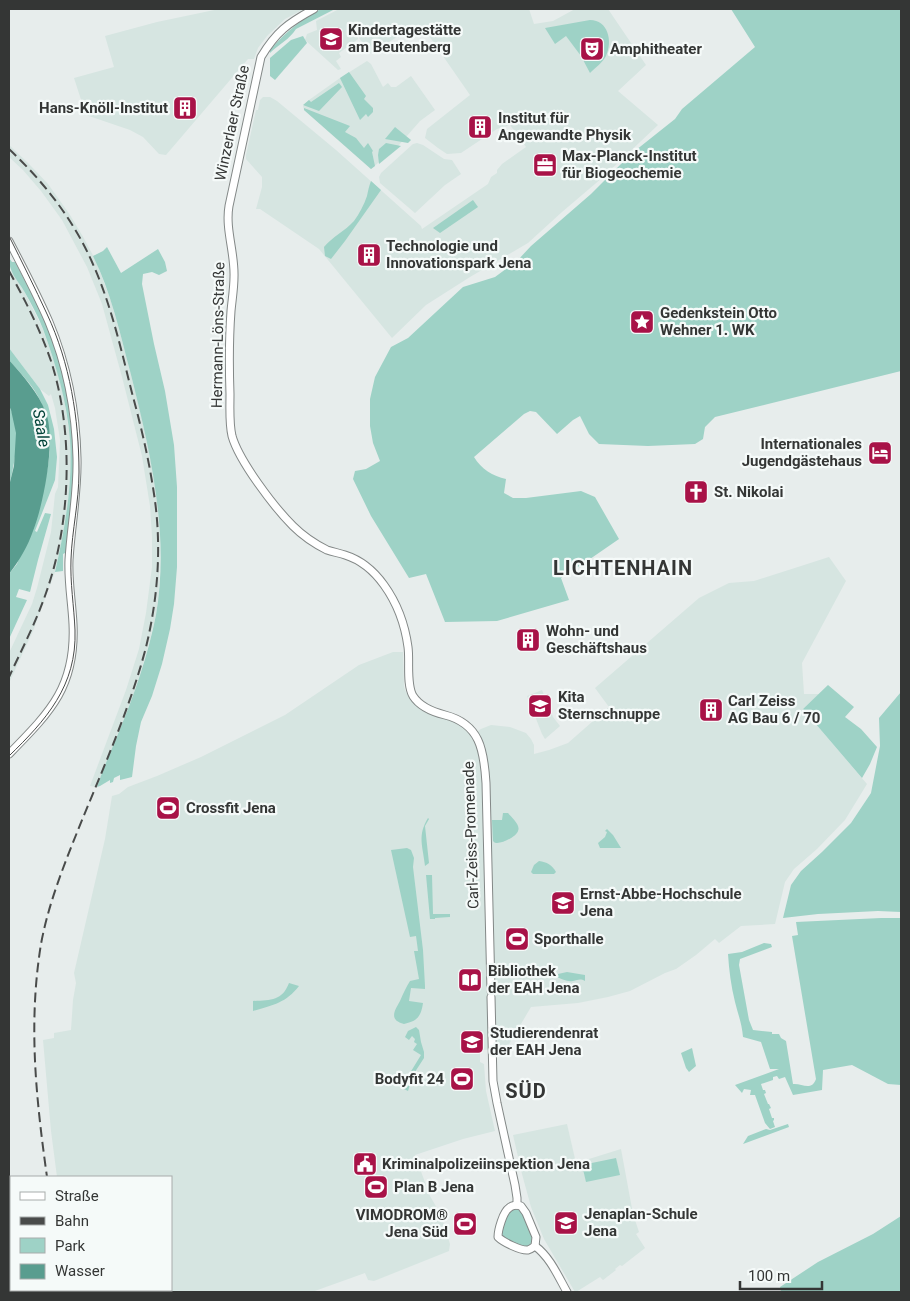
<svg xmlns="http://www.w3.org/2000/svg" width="910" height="1301" font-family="Roboto,sans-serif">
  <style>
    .built { fill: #d6e5e1 }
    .green { fill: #9ed2c6; fill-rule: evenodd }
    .water { fill: #599d8f }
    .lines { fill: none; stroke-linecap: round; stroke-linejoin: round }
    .secondary-casing { stroke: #838887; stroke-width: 9 }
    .secondary { stroke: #fff; stroke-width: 7 }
    .tram { stroke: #494b4a; stroke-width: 1 }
    .rail { stroke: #494b4a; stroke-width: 2; stroke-dasharray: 10 5; stroke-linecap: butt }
    .labels { text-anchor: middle; stroke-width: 4.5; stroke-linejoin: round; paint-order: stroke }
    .poi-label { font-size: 15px; font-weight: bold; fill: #343635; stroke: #f5faf9; text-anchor: start }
    .street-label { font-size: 15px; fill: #343635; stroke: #f5faf9 }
    .water-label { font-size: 16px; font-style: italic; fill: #004238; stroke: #f5faf9 }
    .district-label { font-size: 20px; font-weight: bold; letter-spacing: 1px; fill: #343635; stroke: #f5faf9 }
  </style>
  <rect width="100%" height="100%" fill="#e7edec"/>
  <g class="built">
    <polygon points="219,9 304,9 285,19 267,36 258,48 254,59 248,59 166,155 159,154 143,137 130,130 86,115 74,78 114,67 105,36 157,22"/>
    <polygon points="339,9 529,9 534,24 553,21 575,9 608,9 646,65 618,91 658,125 602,178 562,212 528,243 470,277 426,305 392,338 319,249 260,209 256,209 262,187 262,177 246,159 246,155 256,110 258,110 260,100 263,97 270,97 277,101 336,150 421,226 422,229 488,184 491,177 497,173 497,170 502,164 526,147 510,125 497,129 461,153 447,154 438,148 425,138 427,129 470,95 427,33 417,29 407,31 369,54 358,36 358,39 339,53 341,57 336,61 341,69 338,70 305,40 307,34 317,30 316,21"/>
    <polygon points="367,61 371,64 383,87 388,83 391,87 396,87 411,76 435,110 420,121 399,145 371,169 304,110 303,106 309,100 340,78"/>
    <polygon points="417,143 423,145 444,159 452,160 461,174 445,185 415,213 380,183 379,177 381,173 413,144"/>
    <polygon points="9,145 29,164 48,184 70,215 82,235 96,261 111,301 122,340 141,414 154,476 158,504 160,536 159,589 156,615 147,651 134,693 97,787 90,786 126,690 139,649 146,613 152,567 152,536 150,506 142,456 122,377 102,304 87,267 62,220 41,191 23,170 9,157"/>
    <polygon points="9,268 24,291 42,327 56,366 64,398 70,438 71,457 70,488 66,520 55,572 33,631 9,683 9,653 32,604 37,588 51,532 55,494 58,487 60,440 55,408 51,394 49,396 40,389 9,348"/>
    <polygon points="829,557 846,581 802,663 804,694 819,694 803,709 867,784 845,820 817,849 794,869 785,882 775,924 741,926 719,943 715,939 696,955 676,969 665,973 630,991 608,997 578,1003 531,1007 508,1046 503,1049 480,1050 480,1062 484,1064 486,1091 495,1131 463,1139 415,1155 430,1196 441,1215 450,1244 449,1251 374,1281 368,1280 365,1273 312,1292 55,1292 55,1290 171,1290 171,1177 57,1177 51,1131 43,1040 54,1038 54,1033 71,1030 73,1000 76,983 74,973 105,839 112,796 119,794 128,787 157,776 201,757 285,715 359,665 393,652 403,652 404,687 406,692 413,701 460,724 472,735 481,729 491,725 510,727 526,733 531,739 534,745 534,754 549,750 568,743 609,707 595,688 699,598 729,583 754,581"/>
    <polygon points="542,690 553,717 560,726 545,739 542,734 527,696"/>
    <polygon points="567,1124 576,1163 621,1149 633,1214 639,1232 636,1234 645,1248 622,1266 620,1265 615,1269 616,1270 603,1280 600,1277 576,1292 575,1292 544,1239 531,1207 522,1174 513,1135"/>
  </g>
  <g class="green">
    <path d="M321,9H335L296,29C290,39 278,45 270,53V50C286,32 300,20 321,9Z"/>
    <path d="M731,9H901V371L715,417L705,427L703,439L695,444L648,446L599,444L589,434L580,416L573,420L557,434L536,412L530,411L524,414L474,457C481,469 493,476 506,479L504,493L513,498H526L581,491L595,497L619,539L590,559L561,578L569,600L497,621L445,622L426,574L409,578L371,516L353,479L355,471L366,469L380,461L373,443L370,426V399L375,377L391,347L408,338L463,287L495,277L517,261L531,246L591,194L631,154L675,119L682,109L755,47Z"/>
    <path d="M590,20C608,20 613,41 606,56C603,62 595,68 590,73L581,56L566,36L555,44L545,28ZM589,41H594L599,46V51L595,55H588L584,51V46Z"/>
    <polygon points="303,36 307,43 275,80 270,76 270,58 291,40"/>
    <polygon points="349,72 366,96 364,99 373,108 373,112 368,117 366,114 360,120 340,78"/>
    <polygon points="339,83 342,87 319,111 303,105 309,100 311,102"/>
    <polygon points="304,108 350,126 345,132 356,138 364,148 368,143 373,151 372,152 375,166 371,169 304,110"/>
    <polygon points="395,127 411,140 408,143 385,139"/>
    <polygon points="386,143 401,146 379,164 378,155 379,149"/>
    <path d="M371,181L381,190L345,241L331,259L325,256L324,247C332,237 345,231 354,221C359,214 364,205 367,196C368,191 369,186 371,181Z"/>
    <polygon points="473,200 478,207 440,233 433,228"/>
    <path d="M107,247L121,273L158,249L165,262L167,271L159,275L152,272L143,274L142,284L154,344L165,391L174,445L177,487V567L174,604L170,629L162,664L152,696L141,722L136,746L132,777L120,780V775L114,778L113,782L110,783V780L100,786L97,787C103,769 111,751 118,734C134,696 148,655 156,615C170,533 150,450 130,371C120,333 111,292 93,256L103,251Z"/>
    <path d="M9,258L12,262H15C30,290 45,318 55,348C78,418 76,481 67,552L63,554V571L55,572C65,528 73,484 70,440C67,401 56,365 43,329C38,316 31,303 24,291C17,279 9,273 9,258Z"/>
    <path d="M9,348L40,389L48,405L54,429L57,457L55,480L35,531L37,532L45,513L51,514L38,560L30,592L19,589L16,597L27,600L9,639V574L17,564C34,516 65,452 41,402C34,386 20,373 9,360Z"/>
    <path d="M9,406C22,430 15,461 9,486Z"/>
    <polygon points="828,685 854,707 845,717 861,729 877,747 870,764 862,778 803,709"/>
    <polygon points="901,692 901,912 878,911 818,914 783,918 791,885 801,871 822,852 851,823 871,793 880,746 879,718"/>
    <path d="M503,813H508C511,817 521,825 518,831C517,836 502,844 496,843C495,843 494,842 493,841L492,820H502Z"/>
    <path d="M428,818L429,819L425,826L429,863L425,866C423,846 417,836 428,818Z"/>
    <polygon points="607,829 613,835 621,848 600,848 598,843 605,837 607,832 605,831"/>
    <path d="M407,848L411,850L414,858L413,867L423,950L425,986V989L411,988L409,1001L423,1003C421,1017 417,1021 404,1024C388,1020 395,1010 400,1001C403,994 406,987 410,981L419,979L414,951H418L416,936L410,937L391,850Z"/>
    <path d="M539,861C547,862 552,865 556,872L554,874H533L531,872L534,865Z"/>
    <polygon points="426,875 432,875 433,914 450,914 450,917 435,918 435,919 430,919"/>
    <path d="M881,918H901V1085L888,1084L852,1065L823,1070L822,1090L793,1095L785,1077L779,1079L777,1076L773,1077V1080L761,1084L763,1090H765L766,1093L764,1094L768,1104H769L771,1108L769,1109L772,1118H774V1120L773,1121L775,1127L770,1129L765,1123L755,1095H750L751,1090L744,1089L742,1093L735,1085L779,1069H770L761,1042L743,1037C742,1024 738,1014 735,1002C731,986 729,970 728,954L742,952L764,943L771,944L772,947L740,959L739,965L749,1020L753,1030L772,1032V1034H779L781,1038L786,1041L793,1084C802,1083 811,1092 816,1079L792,936L798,935L796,922Z"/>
    <path d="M567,972L585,975V981C580,978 578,980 573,981C567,982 562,979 557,977L558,974Z"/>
    <path d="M289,983L299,986C286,1003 273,1005 253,1011V1001C271,1000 282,1001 289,983Z"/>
    <polygon points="416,1027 419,1030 421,1042 424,1052 424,1058 413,1075 408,1091 402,1088 402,1086 421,1055 413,1050 417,1044 414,1042 415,1039 412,1036 409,1040 405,1037 408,1031"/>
    <polygon points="692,1048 696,1066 689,1072 686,1068 681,1053"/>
    <polygon points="788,1124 789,1127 743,1144 748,1136 766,1129 770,1130"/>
    <polygon points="616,1158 620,1175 586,1182 582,1165"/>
    <path d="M513,1209L520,1210L522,1213L532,1236L533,1240L529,1246C519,1248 503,1241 501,1231L508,1213Z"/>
    <polygon points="901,1216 901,1292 781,1292 780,1287 818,1262 873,1234"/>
  </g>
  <path class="water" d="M9,360C23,376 38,392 46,413C56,440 44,503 33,531C28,546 19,561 9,574V486L14,466L16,433L11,410L9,406Z"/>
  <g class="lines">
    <defs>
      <g id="secondary">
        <path d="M314,9C288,23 276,32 261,57L229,206C225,229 235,253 234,277C234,288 232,300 231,311C229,339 229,366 230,394C230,408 229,423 232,436C239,461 274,507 293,526C303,536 315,544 327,550C333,552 339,553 345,555C361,560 374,571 384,585C397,603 405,625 408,647C410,661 406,684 413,696C420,707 433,712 445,715C480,724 484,750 486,783L491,991"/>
        <path d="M9,241C23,268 37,294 49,322C67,365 76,412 77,458C78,492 71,526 69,560C68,582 72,602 73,624C76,687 50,712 9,754"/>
        <polyline points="491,997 493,1081 497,1103 515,1185 517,1198 517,1205"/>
        <path d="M517,1205C513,1206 512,1205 509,1208C503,1212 498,1230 498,1237C503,1242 521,1251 528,1250C531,1249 532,1248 535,1246"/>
        <polyline points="517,1205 521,1206 526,1213 536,1237 535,1246"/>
        <path d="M535,1246C550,1257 558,1276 567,1292"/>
      </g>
    </defs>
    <use href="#secondary" class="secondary-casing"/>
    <use href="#secondary" class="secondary"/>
    <path class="tram" d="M9,236C22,262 35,288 47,314C70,363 79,419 79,472C79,502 72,530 71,559C70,583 74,606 75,630C77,686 46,720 9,756"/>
    <g class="rail">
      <path d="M9,149C43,181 73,219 92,262C111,304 121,349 132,393C141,426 149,460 154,494C162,546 158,600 145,651C128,714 100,775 76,835C62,870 48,906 41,944C28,1024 36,1098 47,1177"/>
      <path d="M9,271C25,300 40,329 51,361C74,432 71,523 46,593C36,622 22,649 9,677"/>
      <polyline points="58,1290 58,1292"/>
    </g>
  </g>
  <defs>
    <symbol id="school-square" viewBox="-11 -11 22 22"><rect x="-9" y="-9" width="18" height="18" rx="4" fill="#a81247" stroke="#f5faf9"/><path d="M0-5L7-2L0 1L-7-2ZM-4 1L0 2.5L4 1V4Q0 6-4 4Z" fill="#fff"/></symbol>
    <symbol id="theatre-square" viewBox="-11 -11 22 22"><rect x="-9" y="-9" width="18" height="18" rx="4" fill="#a81247" stroke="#f5faf9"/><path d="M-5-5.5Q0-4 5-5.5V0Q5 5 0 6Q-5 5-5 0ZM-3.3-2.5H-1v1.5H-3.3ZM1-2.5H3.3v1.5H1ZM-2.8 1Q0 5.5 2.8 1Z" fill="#fff"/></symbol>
    <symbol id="building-square" viewBox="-11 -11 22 22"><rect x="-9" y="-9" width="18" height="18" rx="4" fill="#a81247" stroke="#f5faf9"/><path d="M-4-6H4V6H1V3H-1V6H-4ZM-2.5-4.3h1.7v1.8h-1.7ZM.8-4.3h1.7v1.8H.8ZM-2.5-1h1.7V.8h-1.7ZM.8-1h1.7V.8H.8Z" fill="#fff"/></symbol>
    <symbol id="office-square" viewBox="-11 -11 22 22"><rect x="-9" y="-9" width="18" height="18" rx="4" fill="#a81247" stroke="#f5faf9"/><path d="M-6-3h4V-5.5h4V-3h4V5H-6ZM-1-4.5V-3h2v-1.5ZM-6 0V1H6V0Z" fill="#fff"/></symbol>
    <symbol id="sight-square" viewBox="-11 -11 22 22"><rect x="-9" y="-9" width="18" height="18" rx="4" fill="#a81247" stroke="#f5faf9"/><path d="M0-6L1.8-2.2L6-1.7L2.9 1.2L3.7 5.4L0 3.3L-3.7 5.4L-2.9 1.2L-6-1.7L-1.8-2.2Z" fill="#fff"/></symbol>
    <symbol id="hotel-square" viewBox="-11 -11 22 22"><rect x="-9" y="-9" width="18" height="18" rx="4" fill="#a81247" stroke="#f5faf9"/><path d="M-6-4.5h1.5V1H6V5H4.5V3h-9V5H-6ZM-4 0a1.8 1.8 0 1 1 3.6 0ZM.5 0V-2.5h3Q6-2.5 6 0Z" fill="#fff"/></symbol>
    <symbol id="church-square" viewBox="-11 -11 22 22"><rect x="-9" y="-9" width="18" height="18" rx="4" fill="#a81247" stroke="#f5faf9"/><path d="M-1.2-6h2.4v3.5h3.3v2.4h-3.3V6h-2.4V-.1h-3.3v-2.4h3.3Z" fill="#fff"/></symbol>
    <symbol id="stadium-square" viewBox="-11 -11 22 22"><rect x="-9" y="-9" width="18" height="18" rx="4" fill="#a81247" stroke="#f5faf9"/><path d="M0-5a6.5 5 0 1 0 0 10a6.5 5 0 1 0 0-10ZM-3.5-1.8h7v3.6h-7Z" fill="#fff"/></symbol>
    <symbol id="university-square" viewBox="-11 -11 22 22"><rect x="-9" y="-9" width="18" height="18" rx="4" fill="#a81247" stroke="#f5faf9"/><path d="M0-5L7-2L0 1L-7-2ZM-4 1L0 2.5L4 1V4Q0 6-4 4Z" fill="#fff"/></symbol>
    <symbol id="library-square" viewBox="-11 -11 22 22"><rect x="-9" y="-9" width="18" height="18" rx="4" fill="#a81247" stroke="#f5faf9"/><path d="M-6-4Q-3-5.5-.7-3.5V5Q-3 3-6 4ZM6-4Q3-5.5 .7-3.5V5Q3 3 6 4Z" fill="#fff"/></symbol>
    <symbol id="civic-square" viewBox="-11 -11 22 22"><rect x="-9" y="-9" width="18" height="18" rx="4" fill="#a81247" stroke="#f5faf9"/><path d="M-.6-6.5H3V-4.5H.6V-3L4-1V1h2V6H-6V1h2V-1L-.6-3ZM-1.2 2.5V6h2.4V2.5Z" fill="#fff"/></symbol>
  </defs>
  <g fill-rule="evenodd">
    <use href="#school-square" x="317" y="25" width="28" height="28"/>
    <use href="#theatre-square" x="578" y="35" width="28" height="28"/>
    <use href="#building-square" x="171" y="94" width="28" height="28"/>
    <use href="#building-square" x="466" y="113" width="28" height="28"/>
    <use href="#office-square" x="531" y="151" width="28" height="28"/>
    <use href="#building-square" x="355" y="241" width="28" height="28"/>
    <use href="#sight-square" x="628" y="308" width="28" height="28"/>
    <use href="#hotel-square" x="866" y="439" width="28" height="28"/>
    <use href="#church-square" x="682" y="478" width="28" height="28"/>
    <use href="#building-square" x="514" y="626" width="28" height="28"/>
    <use href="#school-square" x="526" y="692" width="28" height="28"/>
    <use href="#building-square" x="697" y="696" width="28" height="28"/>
    <use href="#stadium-square" x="154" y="794" width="28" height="28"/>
    <use href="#university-square" x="549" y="889" width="28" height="28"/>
    <use href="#stadium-square" x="503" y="925" width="28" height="28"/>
    <use href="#library-square" x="456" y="966" width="28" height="28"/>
    <use href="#university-square" x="458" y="1028" width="28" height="28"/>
    <use href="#stadium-square" x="448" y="1065" width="28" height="28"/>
    <use href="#civic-square" x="351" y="1150" width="28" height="28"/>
    <use href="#stadium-square" x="362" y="1173" width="28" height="28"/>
    <use href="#school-square" x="552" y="1209" width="28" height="28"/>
    <use href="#stadium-square" x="451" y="1210" width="28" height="28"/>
  </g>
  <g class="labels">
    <g class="poi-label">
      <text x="348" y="35">Kindertagestätte<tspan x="348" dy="17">am Beutenberg</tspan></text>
      <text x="610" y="54">Amphitheater</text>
      <text x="168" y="113" text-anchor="end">Hans-Knöll-Institut</text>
      <text x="498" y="123">Institut für<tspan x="498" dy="17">Angewandte Physik</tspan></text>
      <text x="562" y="161">Max-Planck-Institut<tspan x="562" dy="17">für Biogeochemie</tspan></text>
      <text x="386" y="251">Technologie und<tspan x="386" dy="17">Innovationspark Jena</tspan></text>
      <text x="660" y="318">Gedenkstein Otto<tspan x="660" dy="17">Wehner 1. WK</tspan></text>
      <text x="862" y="449" text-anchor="end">Internationales<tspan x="862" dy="17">Jugendgästehaus</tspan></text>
      <text x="714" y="497">St. Nikolai</text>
      <text x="546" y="636">Wohn- und<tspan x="546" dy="17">Geschäftshaus</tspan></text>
      <text x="558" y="702">Kita<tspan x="558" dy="17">Sternschnuppe</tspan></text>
      <text x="728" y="706">Carl Zeiss<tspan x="728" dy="17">AG Bau 6 / 70</tspan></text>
      <text x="186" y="813">Crossfit Jena</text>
      <text x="580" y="899">Ernst-Abbe-Hochschule<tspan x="580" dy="17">Jena</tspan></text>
      <text x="534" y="944">Sporthalle</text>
      <text x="488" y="976">Bibliothek<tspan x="488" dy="17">der EAH Jena</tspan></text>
      <text x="490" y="1038">Studierendenrat<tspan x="490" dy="17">der EAH Jena</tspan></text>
      <text x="444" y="1084" text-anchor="end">Bodyfit 24</text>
      <text x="382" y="1169">Kriminalpolizeiinspektion Jena</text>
      <text x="394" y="1192">Plan B Jena</text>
      <text x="584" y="1219">Jenaplan-Schule<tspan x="584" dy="17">Jena</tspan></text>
      <text x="448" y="1220" text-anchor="end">VIMODROM®<tspan x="448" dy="17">Jena Süd</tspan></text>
    </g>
    <g class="street-label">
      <text transform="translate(232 123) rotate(-78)" y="5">Winzerlaer Straße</text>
      <text transform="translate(218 335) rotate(-89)" y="5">Hermann-Löns-Straße</text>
      <text transform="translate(471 835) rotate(-92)" y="5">Carl-Zeiss-Promenade</text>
    </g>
    <g class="water-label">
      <text transform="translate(42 428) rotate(80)" y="6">Saale</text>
    </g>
    <g class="district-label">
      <text x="623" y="575">LICHTENHAIN</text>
      <text x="526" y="1098">SÜD</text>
    </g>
  </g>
  <rect width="910" height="1301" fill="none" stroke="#343635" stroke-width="20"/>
  <rect x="10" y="1176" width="162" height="115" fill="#f5faf9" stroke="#a8acab"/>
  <rect x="20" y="1192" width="25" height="8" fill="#ffffff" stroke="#a8acab"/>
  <text x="55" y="1201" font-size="15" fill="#343635">Straße</text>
  <rect x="20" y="1217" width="25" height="8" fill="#494b4a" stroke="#a8acab"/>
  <text x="55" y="1226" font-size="15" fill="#343635">Bahn</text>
  <rect x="20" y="1238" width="25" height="15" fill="#9ed2c6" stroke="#a8acab"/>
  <text x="55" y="1251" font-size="15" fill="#343635">Park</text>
  <rect x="20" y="1264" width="25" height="15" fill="#599d8f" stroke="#a8acab"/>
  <text x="55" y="1276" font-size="15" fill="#343635">Wasser</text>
  <path d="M740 1281v8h82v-8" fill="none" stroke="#343635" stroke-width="2.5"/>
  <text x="748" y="1281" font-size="15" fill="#343635" stroke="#f5faf9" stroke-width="4" paint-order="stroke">100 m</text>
</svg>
